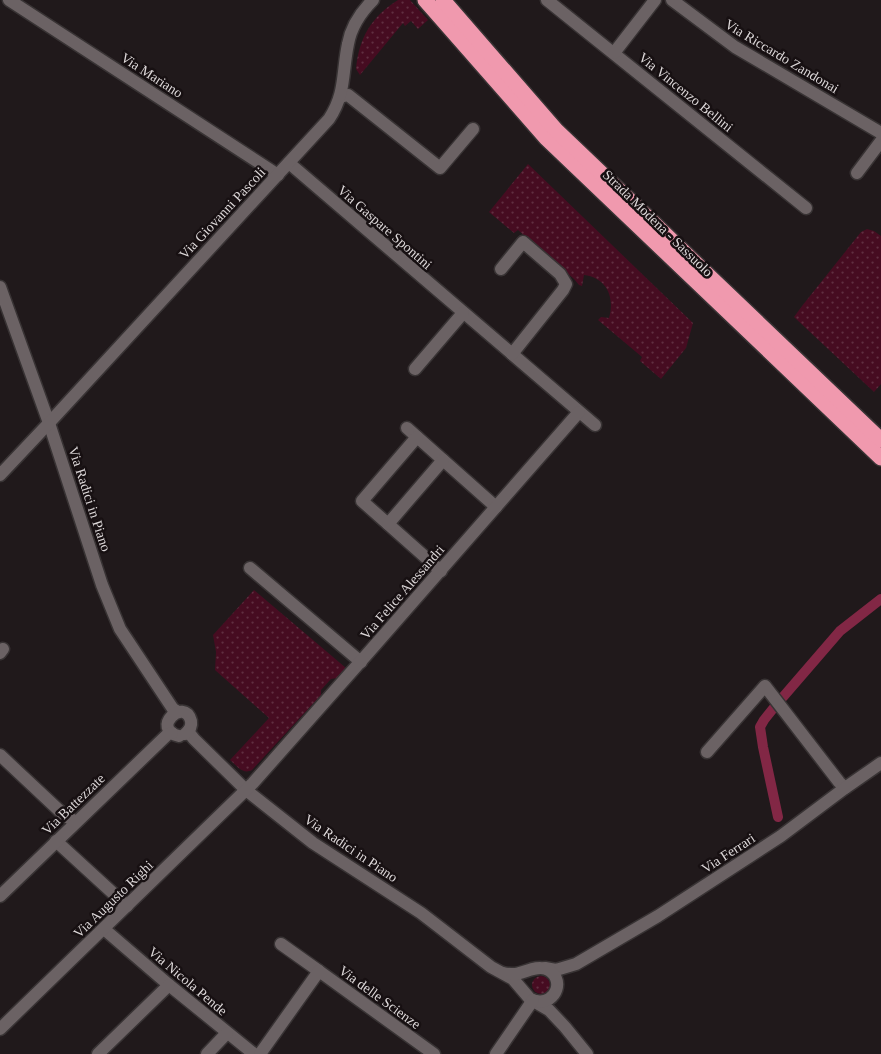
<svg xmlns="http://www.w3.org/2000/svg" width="881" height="1054" font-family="Georgia,serif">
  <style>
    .grass { fill: url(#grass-dots) }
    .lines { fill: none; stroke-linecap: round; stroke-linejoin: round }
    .canal { stroke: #822745; stroke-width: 10 }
    .minor-casing { stroke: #383334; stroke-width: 15 }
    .highway-casing { stroke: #383334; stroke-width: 18 }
    .minor { stroke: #6b6264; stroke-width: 12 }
    .highway { stroke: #f099ae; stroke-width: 15 }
    .labels { text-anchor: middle; stroke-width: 5; stroke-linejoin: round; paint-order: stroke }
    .street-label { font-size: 14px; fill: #ddd8d9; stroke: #171012 }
  </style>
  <defs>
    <pattern id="grass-dots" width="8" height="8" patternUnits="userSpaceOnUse" patternTransform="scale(1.25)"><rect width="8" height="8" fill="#460c21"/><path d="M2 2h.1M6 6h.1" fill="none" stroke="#602f41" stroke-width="1.8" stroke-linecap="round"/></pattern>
  </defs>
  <rect width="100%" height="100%" fill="#20191b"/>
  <g class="grass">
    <path d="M398,0H410L428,20L418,29L411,21L405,26L403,23L360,75L356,69C359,38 371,17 398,0Z"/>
    <path d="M528,164L693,323L686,348L661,379L640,361L642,357L598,320L601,317L609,318C615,297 607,278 584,275L582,286L579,285L574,279L518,230L514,233L489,212Z"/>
    <polygon points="867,229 874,231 881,236 881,384 874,392 794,317 802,306 861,232"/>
    <path d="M254,590L346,668L337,678L331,679L321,690V695L252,770C243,775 237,766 230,760L269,718L215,670L216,652L213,635Z"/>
    <circle cx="541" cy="985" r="9"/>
  </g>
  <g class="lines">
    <g class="canal">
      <polyline points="783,697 840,631 881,599"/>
      <polyline points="776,705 764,720 760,727 763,747 778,817"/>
    </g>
    <defs>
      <g id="minor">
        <polyline points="9,0 278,175"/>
        <polyline points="547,0 806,208"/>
        <polyline points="672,0 735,47 881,133"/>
        <polyline points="614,53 655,0"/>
        <polyline points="340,97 348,95 440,168 473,129"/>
        <polyline points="289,163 595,425"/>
        <polyline points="857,173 881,141"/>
        <polyline points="501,269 523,242 560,274 566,284 563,290 512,354"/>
        <polyline points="0,287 49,423 102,585 120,629 173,709 178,712"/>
        <polyline points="415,369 463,313"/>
        <polyline points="407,428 496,507"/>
        <polyline points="417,437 362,501 441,571"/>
        <path d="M0,475L49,423L329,119C346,94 342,72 348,44C351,27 361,12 373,0"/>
        <polyline points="388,524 443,460"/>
        <polyline points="250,568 361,662"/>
        <polyline points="0,653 3,649"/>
        <polyline points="189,730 190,734 194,739 246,790 313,843 421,913 491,967 513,979 530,999 549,1010 565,1027 587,1054"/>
        <path d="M179,736C150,729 184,696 191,721C192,727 189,731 185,734"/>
        <polyline points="707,752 765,686 839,782 845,788"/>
        <polyline points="0,755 64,815 76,822"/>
        <polyline points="56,841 127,906"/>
        <polyline points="0,896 168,734 172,733"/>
        <polyline points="104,929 169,985 254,1054"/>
        <polyline points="281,944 319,971"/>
        <polyline points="545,968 556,970 576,964 658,916 781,836 845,788 881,763"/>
        <path d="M503,973C507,974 511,974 515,974C525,973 536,965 546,969C566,977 557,1005 536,1001"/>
        <polyline points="0,1029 253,783 369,652 579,412"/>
        <polyline points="98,1054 169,985"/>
        <polyline points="207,1054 227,1033"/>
        <polyline points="260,1054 319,971 434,1054"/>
        <polyline points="496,1054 533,1000"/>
      </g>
      <g id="highway">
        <polyline points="425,0 546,138 881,458"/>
        <polyline points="443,0 556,130 881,440"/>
      </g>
    </defs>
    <use href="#minor" class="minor-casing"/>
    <use href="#highway" class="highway-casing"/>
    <use href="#minor" class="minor"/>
    <use href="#highway" class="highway"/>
  </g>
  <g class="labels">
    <g class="street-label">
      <text transform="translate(782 56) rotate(31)" y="5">Via Riccardo Zandonai</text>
      <text transform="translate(152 75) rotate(33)" y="5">Via Mariano</text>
      <text transform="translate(686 92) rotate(39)" y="5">Via Vincenzo Bellini</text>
      <text transform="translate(222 213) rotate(-47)" y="5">Via Giovanni Pascoli</text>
      <text transform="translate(658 223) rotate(44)" y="5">Strada Modena - Sassuolo</text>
      <text transform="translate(385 227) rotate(41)" y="5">Via Gaspare Spontini</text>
      <text transform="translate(90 499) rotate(72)" y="5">Via Radici in Piano</text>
      <text transform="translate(402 592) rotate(-49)" y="5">Via Felice Alessandri</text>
      <text transform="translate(73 804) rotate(-44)" y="5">Via Battezzate</text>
      <text transform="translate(351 848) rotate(34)" y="5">Via Radici in Piano</text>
      <text transform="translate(728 853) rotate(-33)" y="5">Via Ferrari</text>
      <text transform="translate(113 899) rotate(-44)" y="5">Via Augusto Righi</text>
      <text transform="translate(188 981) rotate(40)" y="5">Via Nicola Pende</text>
      <text transform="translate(380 997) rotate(36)" y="5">Via delle Scienze</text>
    </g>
  </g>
</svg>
